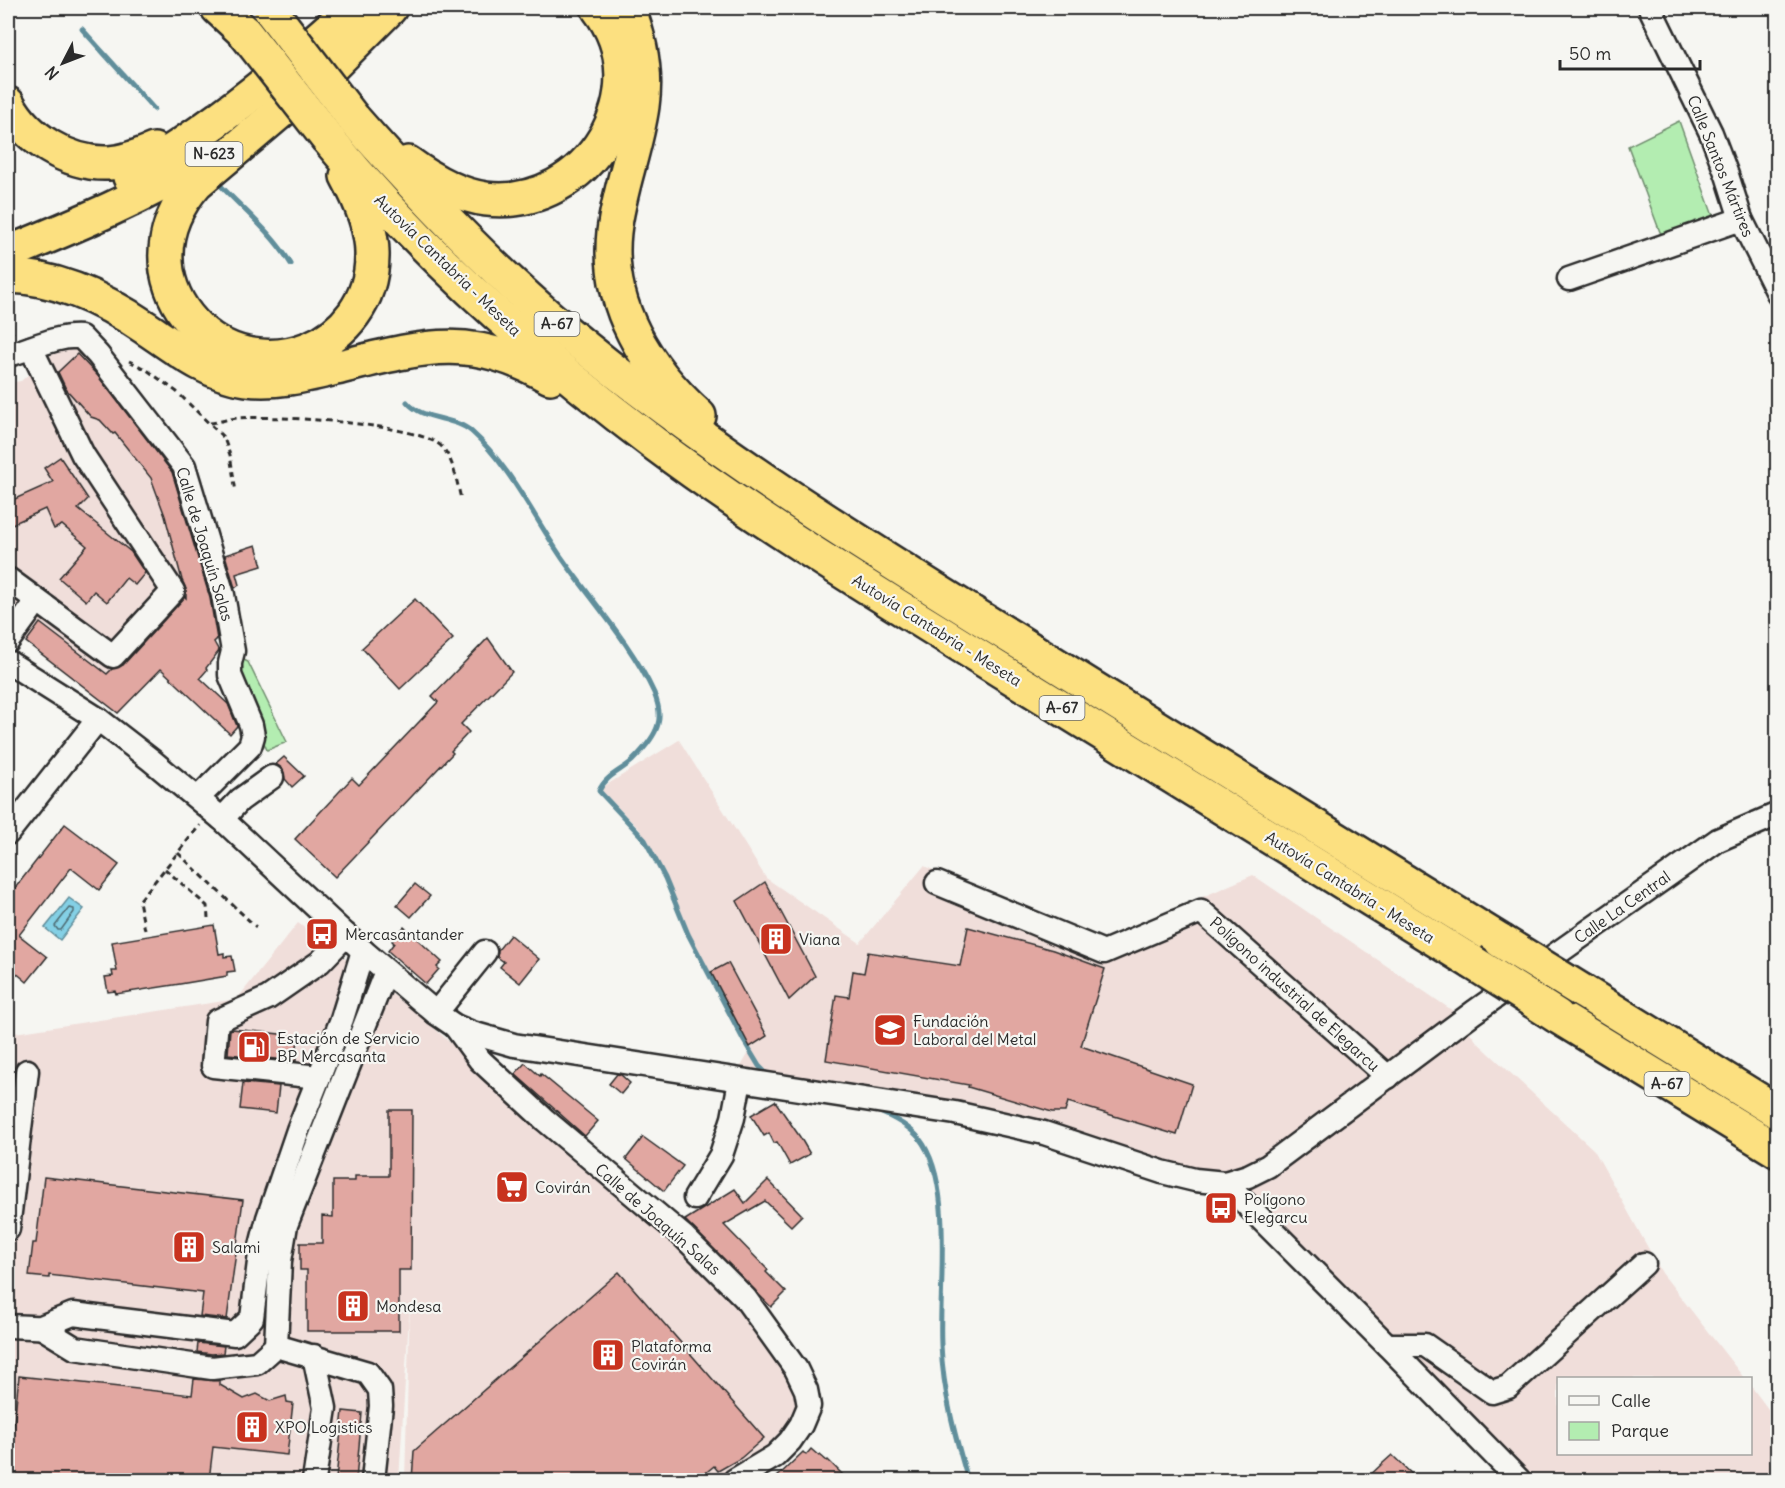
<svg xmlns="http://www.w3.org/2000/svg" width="1785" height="1488" font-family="Delius,sans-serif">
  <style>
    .built { fill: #f0deda }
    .green { fill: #b3edb1; stroke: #6f8c6e; stroke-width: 1.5 }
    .water { fill: #84d0e5; stroke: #608e9b; stroke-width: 1.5 }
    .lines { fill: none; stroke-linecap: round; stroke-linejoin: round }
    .shore { stroke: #4f6d75; stroke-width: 1.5 }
    .stream { stroke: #608e9b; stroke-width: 5 }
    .building { fill: #e1a7a1; stroke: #2b2b2b; stroke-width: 1.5 }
    .minor-casing { stroke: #2b2b2b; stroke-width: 27 }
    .highway-casing { stroke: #2b2b2b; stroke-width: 38 }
    .path { stroke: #2b2b2b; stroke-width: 3; stroke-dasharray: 6 4.5; stroke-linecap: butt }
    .minor { stroke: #f6f6f2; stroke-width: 22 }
    .highway { stroke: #fce080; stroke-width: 33 }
    .highway-bridge-casing { stroke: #2b2b2b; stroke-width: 38; stroke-linecap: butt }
    .highway-bridge { stroke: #fce080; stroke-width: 33 }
    .labels { text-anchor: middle; stroke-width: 4.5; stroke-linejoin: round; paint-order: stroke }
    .shield { fill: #f6f6f2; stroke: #686867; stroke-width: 1.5 }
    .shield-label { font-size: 15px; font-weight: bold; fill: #2b2b2b }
    .street-label { font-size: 16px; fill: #2b2b2b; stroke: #f6f6f2 }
    .poi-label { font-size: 16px; fill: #2b2b2b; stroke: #f6f6f2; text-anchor: start }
  </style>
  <rect width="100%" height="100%" fill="#f6f6f2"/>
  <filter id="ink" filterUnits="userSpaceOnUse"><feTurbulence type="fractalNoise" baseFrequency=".0167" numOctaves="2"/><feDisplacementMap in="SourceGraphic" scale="12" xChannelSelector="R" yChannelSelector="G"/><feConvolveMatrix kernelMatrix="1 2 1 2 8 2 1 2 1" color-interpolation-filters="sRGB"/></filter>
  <g filter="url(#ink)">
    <g class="built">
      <polygon points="76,345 178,465 220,607 118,713 8,628 8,383 21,381 49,356"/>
      <polygon points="679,740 766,878 860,943 924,866 1099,942 1253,875 1456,1013 1477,1042 1594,1150 1662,1273 1744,1378 1558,1378 1558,1454 1750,1454 1751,1386 1777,1421 1777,1480 1502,1480 1221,1197 995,1129 858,1111 727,1090 750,1051 689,933 665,873 640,830 600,789"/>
      <polygon points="298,923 417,1013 698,1263 752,1320 799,1392 799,1407 781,1431 762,1450 715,1480 405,1480 410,1300 399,1480 8,1480 8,1034 237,999"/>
    </g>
    <g class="green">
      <polygon points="1679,121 1713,216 1664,235 1660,232 1628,146"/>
      <polygon points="244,660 248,662 287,742 267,750 256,724 238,663"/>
    </g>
    <polygon class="water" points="69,898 84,909 60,940 45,928"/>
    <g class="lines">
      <polygon class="shore" points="69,908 74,909 74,912 61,930 58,930 55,926"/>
      <g class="stream">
        <polyline points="82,29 154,109"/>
        <path d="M222,187C246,212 273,234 291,264"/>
        <path d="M407,402C423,421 454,416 472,432C510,466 533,516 562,558C592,601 632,645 654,693C658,703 661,714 658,724C655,737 641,752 632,761C621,771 605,776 599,791L645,840L665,878L688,934L744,1041L759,1066L769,1076"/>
        <path d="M877,1111C892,1117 908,1125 919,1138C955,1183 938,1289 941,1345C943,1392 955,1436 968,1480"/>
      </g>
    </g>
    <g class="building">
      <polygon points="77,354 98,376 172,472 210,598 217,639 214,642 219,651 206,668 207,670 200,678 228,704 237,726 230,734 161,669 118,713 26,642 40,623 107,674 112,669 123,665 185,597 186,598 186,589 182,580 165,516 151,478 115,433 113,434 100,420 91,417 66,389 58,372"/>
      <polygon points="60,457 88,499 78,509 131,552 145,573 135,585 126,578 107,602 94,591 86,601 59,578 87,546 62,525 54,529 45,509 8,526 8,502 53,482 44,468"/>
      <polygon points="256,545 262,566 236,574 239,585 235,588 225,555"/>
      <polygon points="415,599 453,639 400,689 362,648"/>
      <polygon points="488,638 512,672 461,724 469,732 451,751 453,753 335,877 295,839 352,778 359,785 438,702 432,696"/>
      <polygon points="284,757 304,776 292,787 285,779 283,769 276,764"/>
      <polygon points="65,824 119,865 99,890 71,868 19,935 47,957 27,982 8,966 8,897"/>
      <polygon points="765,882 815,976 789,1000 737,901"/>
      <polygon points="415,884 430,896 411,917 397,905"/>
      <polygon points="214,925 219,954 224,953 224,957 232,956 235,971 227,972 227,976 180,984 116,994 115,991 108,992 105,977 113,976 112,971 117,971 112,942"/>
      <polygon points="404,927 442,962 437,967 439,969 426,984 388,951 394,943 392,941"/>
      <polygon points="968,927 1053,950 1105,969 1081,1046 1192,1084 1177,1135 1068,1102 1065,1112 1052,1112 968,1087 969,1085 826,1060 836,995 849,997 853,971 864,973 868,952 960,966"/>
      <polygon points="510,935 539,959 520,983 500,967 504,962 497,957 498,950"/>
      <polygon points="728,963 767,1036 750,1047 711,972"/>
      <polygon points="232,1029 298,1036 296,1061 228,1054 230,1030"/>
      <polygon points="525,1063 540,1076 541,1074 598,1121 585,1136 515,1074"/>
      <polygon points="617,1074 621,1075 630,1083 621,1094 609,1084"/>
      <polygon points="243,1083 279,1086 276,1113 240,1109"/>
      <polygon points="775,1101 800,1137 810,1154 790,1165 777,1142 774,1143 769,1133 764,1136 751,1115"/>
      <polygon points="389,1110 412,1110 411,1270 399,1270 399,1331 307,1331 307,1270 300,1270 300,1243 322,1243 322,1216 333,1217 333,1181 355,1181 355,1176 389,1176"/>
      <polygon points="643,1137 683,1166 664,1191 626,1159"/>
      <polygon points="44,1177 243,1200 227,1319 200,1316 203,1293 49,1275 49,1278 29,1276 33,1243 36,1243"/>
      <polygon points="768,1180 802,1215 791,1226 765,1201 724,1225 768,1270 766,1272 786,1292 771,1307 685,1220 735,1189 745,1203"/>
      <polygon points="619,1272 764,1438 741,1458 718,1471 714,1466 697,1480 412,1480 414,1451"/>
      <polygon points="198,1343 224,1346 223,1353 212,1354 197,1352"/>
      <polygon points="19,1376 192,1395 194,1379 220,1381 220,1385 244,1399 257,1394 270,1401 286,1396 287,1402 293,1403 287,1455 213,1447 209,1480 8,1480"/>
      <polygon points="343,1411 362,1413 356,1480 336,1479"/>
      <polygon points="811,1449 819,1456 820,1455 827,1461 828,1460 848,1480 774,1480 803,1452 806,1455"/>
      <polygon points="1392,1455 1418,1480 1365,1480 1383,1463"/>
    </g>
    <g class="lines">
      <defs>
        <g id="minor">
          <polyline points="1650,8 1711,133 1727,175 1741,219 1778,293"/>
          <polyline points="1569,279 1741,219"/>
          <path d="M8,355C32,349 56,335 81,337L98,355L184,466L223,595L233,651L230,663V675L251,725L253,736L250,746L198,798"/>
          <polyline points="8,579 113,656 173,591 83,455 31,348"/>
          <polyline points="8,641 37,601"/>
          <polyline points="8,662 98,719 151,760 222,819 363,951 436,1013 455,1026 472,1033 514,1045 955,1113 1044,1133 1162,1172 1195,1180 1225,1183 1248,1176 1268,1166 1474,1012 1718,840 1778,814"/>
          <polyline points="222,819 240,800 272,777"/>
          <polyline points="8,833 98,719"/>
          <polyline points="937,883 1104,952 1201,911 1388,1077"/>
          <polyline points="436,1013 485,952"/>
          <polyline points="455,1026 480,1060 545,1120 684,1237 745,1298 796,1369 806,1390 809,1406 801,1425 790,1441 775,1456 735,1480"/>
          <polyline points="319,1077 213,1066 217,1021 268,998 320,962 346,935"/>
          <polyline points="1225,1183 1387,1345 1519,1480"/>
          <polyline points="695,1198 721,1155 733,1118 740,1081"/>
          <polyline points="8,1229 27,1071"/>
          <polyline points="8,1326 54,1328"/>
          <polyline points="41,1327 73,1314 235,1334 252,1318 261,1246 268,1218 298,1130 342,1019 363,951"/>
          <polyline points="41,1327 75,1348 212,1368 257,1363 276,1346 368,1373 380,1390 381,1406 373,1480"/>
          <polyline points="1387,1345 1425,1345 1492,1392 1508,1387 1644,1264"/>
          <polyline points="276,1346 280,1261 286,1225 386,971"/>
          <polyline points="314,1480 325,1408 314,1356"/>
        </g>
        <g id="highway">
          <polyline points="218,8 245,33"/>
          <path d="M628,8C640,39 647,72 642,106C636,149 619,189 614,232C606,305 647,369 699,416"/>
          <path d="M307,89L196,183C174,208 162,238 167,271C171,294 183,314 199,329C263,388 371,346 372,257C373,229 360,200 347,176"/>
          <polyline points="300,93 326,72 390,8"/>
          <path d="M8,104C26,138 69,165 109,163C125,162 140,156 154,150"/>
          <path d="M353,118C419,193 488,266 564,330C713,454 877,554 1040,655C1194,751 1347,846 1501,941"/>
          <path d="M328,139C424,255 535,354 655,444C765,526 884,597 1000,670C1158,767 1315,865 1472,962"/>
          <path d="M408,163C431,180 457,195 486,199C588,211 662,90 598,8"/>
          <path d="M130,177C211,130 284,71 352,8"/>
          <path d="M8,253C76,225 146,196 209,157"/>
          <path d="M8,276C58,277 105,300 146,328C177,349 208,374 246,379C276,383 307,375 336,368C421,347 469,331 550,377"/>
          <polyline points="1582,991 1778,1112"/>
          <polyline points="1557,1016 1778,1151"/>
        </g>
      </defs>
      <use href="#minor" class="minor-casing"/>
      <use href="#highway" class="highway-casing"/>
      <g class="path">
        <polyline points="414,12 420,8"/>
        <polyline points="8,301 13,333"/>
        <polyline points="129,361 147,370 177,392 224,438 230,455 236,492"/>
        <path d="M210,423C219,422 228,419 237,418C271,415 423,423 443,448C454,461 457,483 461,499"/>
        <polyline points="178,853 256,927"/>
        <polyline points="165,869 207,906 208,918"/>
        <polyline points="145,930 139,901 200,825"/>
      </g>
      <use href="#minor" class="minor"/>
      <use href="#highway" class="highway"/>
      <defs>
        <g id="highway-bridge">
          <polyline points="271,11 353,118"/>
          <polyline points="245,33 328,139"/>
          <polyline points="1501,941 1582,991"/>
          <polyline points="1472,962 1557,1016"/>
        </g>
      </defs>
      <use href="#highway-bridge" class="highway-bridge-casing"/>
      <use href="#highway-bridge" class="highway-bridge"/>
    </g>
  </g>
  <defs>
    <symbol id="bus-square" viewBox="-11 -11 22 22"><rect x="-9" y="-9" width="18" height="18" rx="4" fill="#c8321e" stroke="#f6f6f2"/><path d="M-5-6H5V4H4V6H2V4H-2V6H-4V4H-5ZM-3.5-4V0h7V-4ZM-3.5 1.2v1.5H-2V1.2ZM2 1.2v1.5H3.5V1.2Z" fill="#fff"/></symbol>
    <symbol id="building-square" viewBox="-11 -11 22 22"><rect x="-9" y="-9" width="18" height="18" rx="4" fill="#c8321e" stroke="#f6f6f2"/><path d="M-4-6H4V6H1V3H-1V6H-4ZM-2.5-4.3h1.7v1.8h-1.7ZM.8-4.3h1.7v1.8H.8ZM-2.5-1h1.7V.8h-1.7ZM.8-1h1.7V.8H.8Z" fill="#fff"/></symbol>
    <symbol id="school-square" viewBox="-11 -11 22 22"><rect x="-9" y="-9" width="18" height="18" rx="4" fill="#c8321e" stroke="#f6f6f2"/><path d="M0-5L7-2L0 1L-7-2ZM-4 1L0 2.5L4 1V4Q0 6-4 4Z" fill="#fff"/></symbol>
    <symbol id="fuel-square" viewBox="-11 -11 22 22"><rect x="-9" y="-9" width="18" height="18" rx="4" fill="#c8321e" stroke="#f6f6f2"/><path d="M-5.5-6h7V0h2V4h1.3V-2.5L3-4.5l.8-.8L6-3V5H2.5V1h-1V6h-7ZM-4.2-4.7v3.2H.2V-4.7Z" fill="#fff"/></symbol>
    <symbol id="supermarket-square" viewBox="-11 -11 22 22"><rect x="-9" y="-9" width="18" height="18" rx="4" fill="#c8321e" stroke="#f6f6f2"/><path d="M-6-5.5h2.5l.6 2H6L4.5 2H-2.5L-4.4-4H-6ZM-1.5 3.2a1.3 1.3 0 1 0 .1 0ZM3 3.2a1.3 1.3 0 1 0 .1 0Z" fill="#fff"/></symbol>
  </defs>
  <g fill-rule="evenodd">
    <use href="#bus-square" x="303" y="915" width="38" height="38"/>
    <use href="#building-square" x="757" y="920" width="38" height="38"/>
    <use href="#school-square" x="871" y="1011" width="38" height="38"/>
    <use href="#fuel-square" x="235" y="1028" width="38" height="38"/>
    <use href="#supermarket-square" x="493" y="1168" width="38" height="38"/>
    <use href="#bus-square" x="1202" y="1189" width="38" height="38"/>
    <use href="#building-square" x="170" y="1228" width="38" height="38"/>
    <use href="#building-square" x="334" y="1287" width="38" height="38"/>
    <use href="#building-square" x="589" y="1336" width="38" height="38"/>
    <use href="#building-square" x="233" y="1408" width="38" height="38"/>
  </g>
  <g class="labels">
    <g class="shield">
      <rect x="185.5" y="142" width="57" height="24" rx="4.5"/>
      <rect x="534.5" y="312" width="45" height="24" rx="4.5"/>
      <rect x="1039.5" y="696" width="45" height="24" rx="4.5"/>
      <rect x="1644.5" y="1072" width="45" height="24" rx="4.5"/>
    </g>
    <g class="shield-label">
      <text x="214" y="159">N-623</text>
      <text x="557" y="329">A-67</text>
      <text x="1062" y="713">A-67</text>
      <text x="1667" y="1089">A-67</text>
    </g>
    <g class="street-label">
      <text transform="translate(1721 166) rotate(68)" y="6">Calle Santos Mártires</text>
      <text transform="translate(448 265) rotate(44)" y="6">Autovía Cantabria - Meseta</text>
      <text transform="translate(205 544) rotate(73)" y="6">Calle de Joaquín Salas</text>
      <text transform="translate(937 630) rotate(32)" y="6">Autovía Cantabria - Meseta</text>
      <text transform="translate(1350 887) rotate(32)" y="6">Autovía Cantabria - Meseta</text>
      <text transform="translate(1622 907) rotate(-35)" y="6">Calle La Central</text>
      <text transform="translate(1295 994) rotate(42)" y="6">Polígono industrial de Elegarcu</text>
      <text transform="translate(658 1219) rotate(41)" y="6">Calle de Joaquín Salas</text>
    </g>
    <g class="poi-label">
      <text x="345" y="940">Mercasantander</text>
      <text x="799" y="945">Viana</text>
      <text x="913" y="1027">Fundación<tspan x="913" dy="18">Laboral del Metal</tspan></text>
      <text x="277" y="1044">Estación de Servicio<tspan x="277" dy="18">BP Mercasanta</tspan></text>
      <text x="535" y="1193">Covirán</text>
      <text x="1244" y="1205">Polígono<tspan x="1244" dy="18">Elegarcu</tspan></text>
      <text x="212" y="1253">Salami</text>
      <text x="376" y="1312">Mondesa</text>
      <text x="631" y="1352">Plataforma<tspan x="631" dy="18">Covirán</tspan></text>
      <text x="275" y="1433">XPO Logistics</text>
    </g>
  </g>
  <rect width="1785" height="1488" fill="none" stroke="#f6f6f2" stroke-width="30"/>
  <rect x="15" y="15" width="1755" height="1458" fill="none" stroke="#2b2b2b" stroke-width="2" filter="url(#ink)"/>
  <rect x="1557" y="1377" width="195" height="78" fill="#f6f6f2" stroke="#a5a5a2" stroke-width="1.5"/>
  <rect x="1569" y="1396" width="30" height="9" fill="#f6f6f2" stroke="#a5a5a2" stroke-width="1.5"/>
  <text x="1611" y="1407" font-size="18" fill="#2b2b2b">Calle</text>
  <rect x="1569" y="1422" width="30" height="18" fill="#b3edb1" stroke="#a5a5a2" stroke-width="1.5"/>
  <text x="1611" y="1437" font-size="18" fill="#2b2b2b">Parque</text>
  <g transform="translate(63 63) rotate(228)" stroke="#f6f6f2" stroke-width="4.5" paint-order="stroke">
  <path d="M0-4.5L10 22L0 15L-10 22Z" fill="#2b2b2b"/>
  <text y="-9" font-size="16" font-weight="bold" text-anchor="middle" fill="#2b2b2b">N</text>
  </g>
  <path d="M1560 60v9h140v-9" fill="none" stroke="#2b2b2b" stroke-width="3"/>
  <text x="1569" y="60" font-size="18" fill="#2b2b2b" stroke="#f6f6f2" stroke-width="4.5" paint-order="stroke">50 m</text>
</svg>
